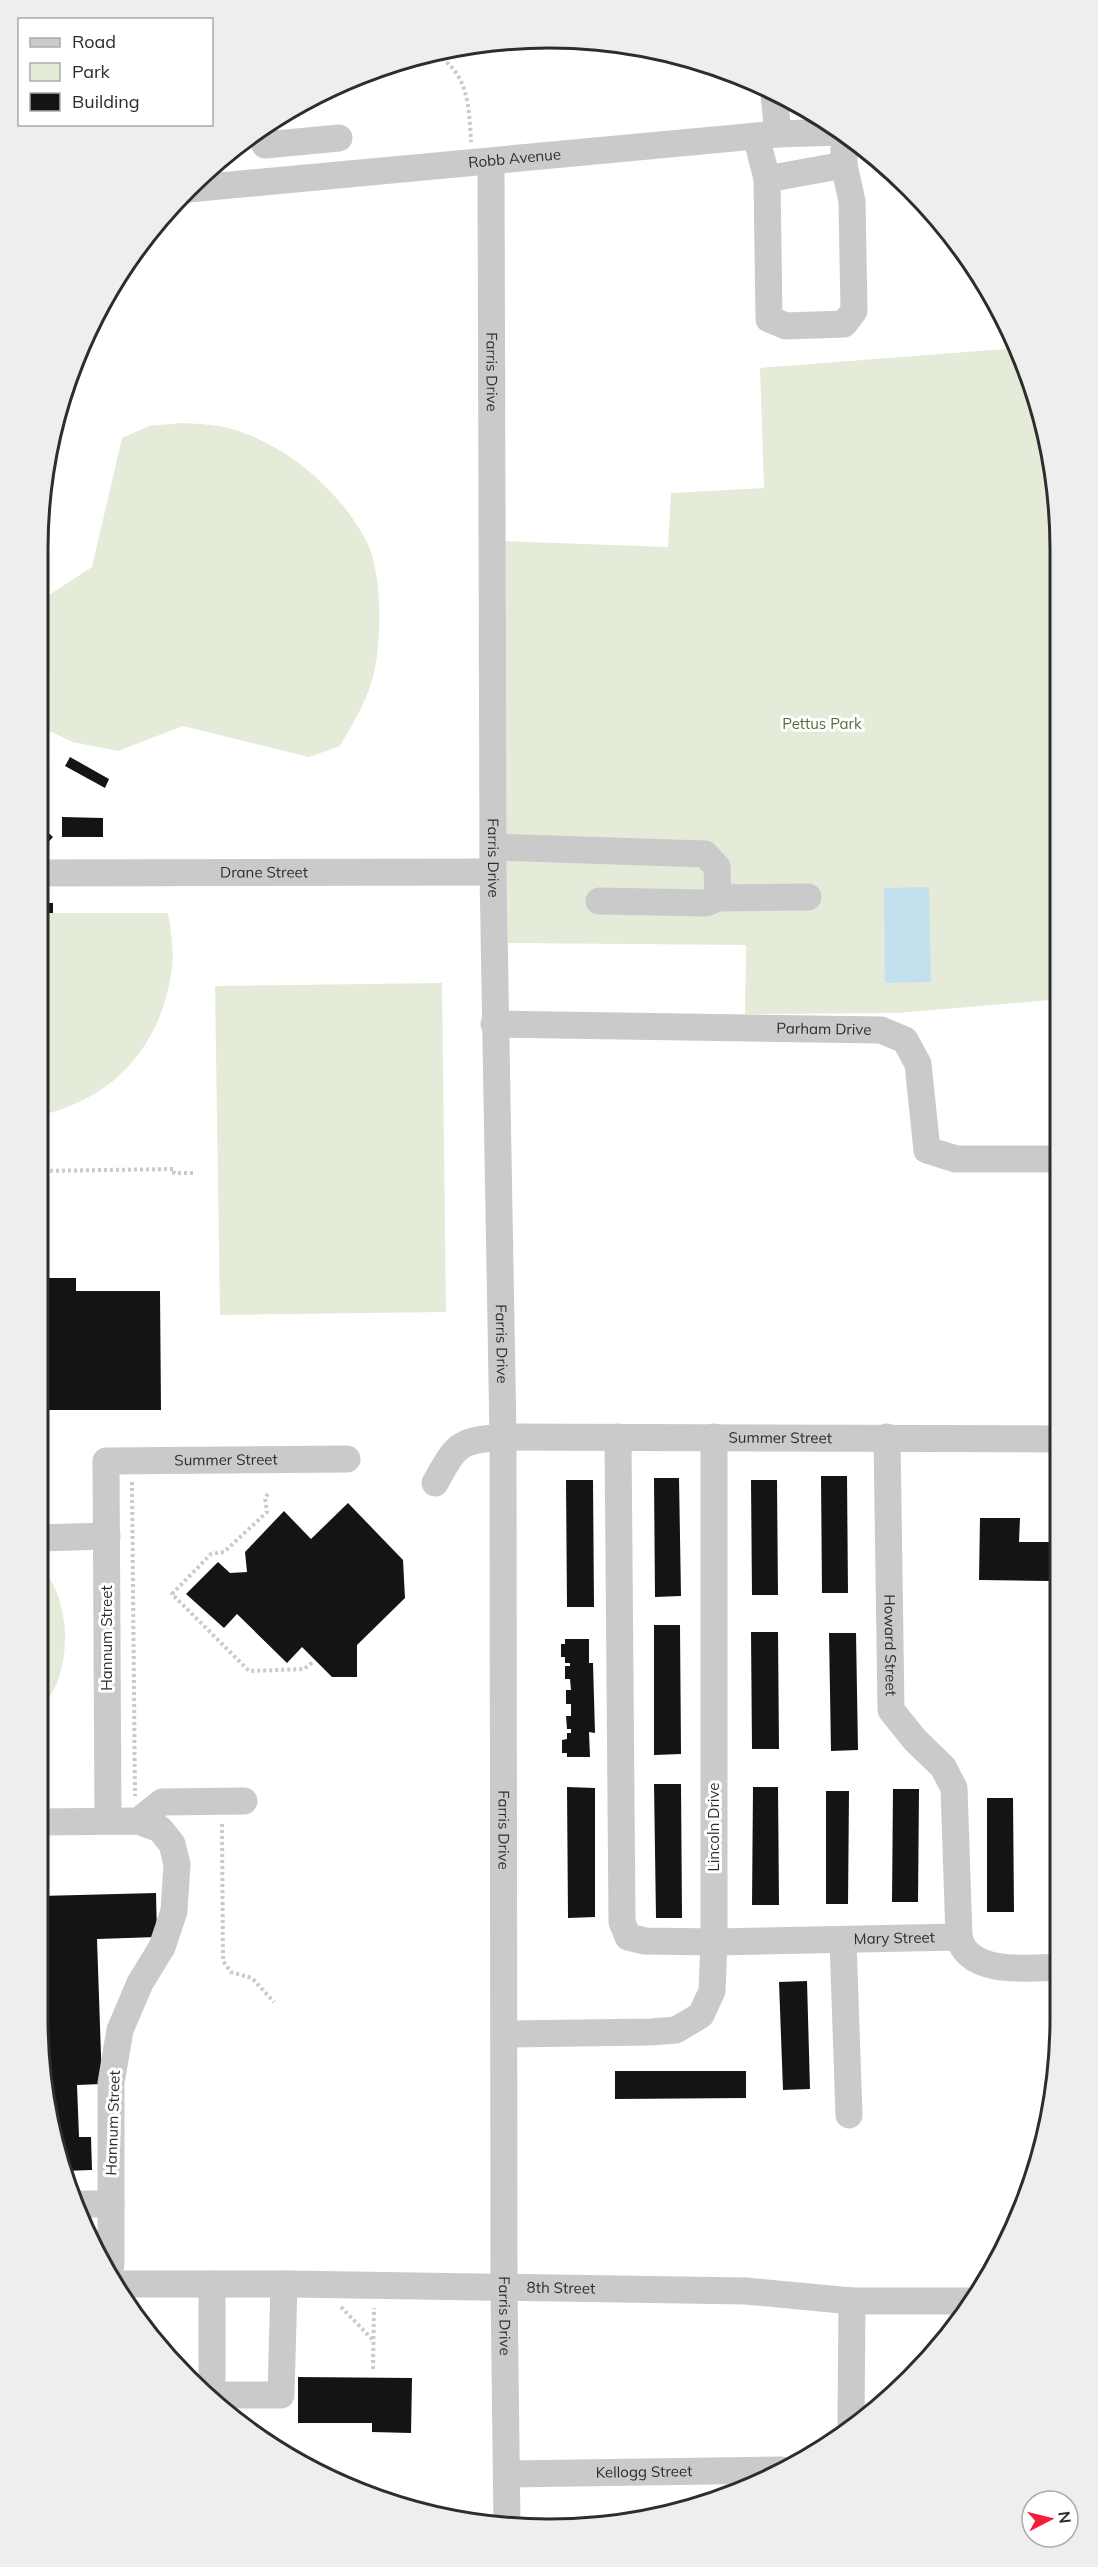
<svg xmlns="http://www.w3.org/2000/svg" width="1098" height="2567" font-family="Mulish,sans-serif">
  <style>
    .green { fill: #e4ecd9 }
    .water { fill: #c3e0ee }
    .building { fill: #141414 }
    .lines { fill: none; stroke-linecap: round; stroke-linejoin: round }
    .path { stroke: #cacaca; stroke-width: 4; stroke-dasharray: 3 3; stroke-linecap: butt }
    .minor { stroke: #cacaca; stroke-width: 27 }
    .labels { text-anchor: middle; stroke-width: 6; stroke-linejoin: round; paint-order: stroke }
    .street-label { font-size: 15px; fill: #2d2d2d; stroke: #fff }
    .park-label { font-size: 15px; fill: #536d36; stroke: #fff }
    .rim { fill: none; stroke: #2d2d2d; stroke-width: 3 }
  </style>
  <rect width="100%" height="100%" fill="#fff"/>
  <g class="green">
    <polygon points="1018,348 1056,482 1058,980 1050,1000 898,1013 745,1014 746,945 508,943 500,541 668,547 671,493 764,488 760,368"/>
    <path d="M181,423C199,424 217,424 235,430C289,446 341,492 367,542C382,572 382,639 374,672C369,698 353,723 340,746L309,757L183,726L118,751L73,742L49,731L38,716V602L92,567L122,438L149,426Z"/>
    <path d="M38,913H168C171,931 174,950 172,968C162,1046 114,1099 38,1116Z"/>
    <polygon points="442,983 446,1312 220,1315 215,986"/>
    <path d="M38,1563C73,1598 75,1677 38,1711Z"/>
  </g>
  <polygon class="water" points="929,887 931,982 885,983 884,888"/>
  <g class="building">
    <polygon points="70,757 109,779 105,788 65,766"/>
    <polygon points="62,817 103,818 103,837 62,837"/>
    <polygon points="43,828 53,837 43,848 38,842 38,834"/>
    <rect x="38" y="903" width="15" height="10"/>
    <polygon points="38,1278 76,1278 76,1291 160,1291 161,1410 38,1410"/>
    <polygon points="821,1476 847,1476 848,1593 822,1593"/>
    <polygon points="654,1478 679,1478 681,1596 655,1597"/>
    <polygon points="566,1480 593,1480 594,1607 567,1607"/>
    <polygon points="751,1480 777,1480 778,1595 752,1595"/>
    <polygon points="348,1503 403,1560 405,1598 357,1645 357,1677 332,1677 302,1647 287,1663 237,1614 224,1628 186,1594 218,1562 230,1573 247,1572 245,1552 284,1511 311,1539"/>
    <polygon points="980,1518 1020,1518 1019,1542 1049,1542 1049,1581 979,1580"/>
    <polygon points="654,1625 680,1625 681,1754 654,1755"/>
    <polygon points="751,1632 778,1632 779,1749 752,1749"/>
    <polygon points="829,1633 856,1633 858,1750 831,1751"/>
    <polygon points="565,1639 589,1639 589,1663 593,1663 595,1733 589,1732 590,1757 567,1757 567,1753 562,1753 562,1740 567,1739 567,1733 571,1733 571,1729 567,1729 566,1716 571,1716 571,1704 566,1704 566,1690 571,1690 570,1679 565,1679 565,1666 570,1666 570,1663 565,1663 565,1657 561,1657 561,1644 565,1644"/>
    <polygon points="654,1784 681,1784 682,1918 656,1918"/>
    <polygon points="567,1787 595,1788 595,1917 568,1918"/>
    <polygon points="753,1787 778,1787 779,1905 752,1905"/>
    <polygon points="893,1789 919,1789 918,1902 892,1902"/>
    <polygon points="826,1791 849,1791 848,1904 826,1904"/>
    <polygon points="987,1798 1013,1798 1014,1912 987,1912"/>
    <polygon points="156,1893 157,1937 97,1939 102,2084 77,2085 79,2137 91,2137 92,2170 63,2171 44,2058 40,1896"/>
    <polygon points="807,1981 810,2089 783,2090 779,1982"/>
    <polygon points="615,2071 746,2071 746,2098 615,2099"/>
    <polygon points="298,2377 412,2378 411,2433 372,2432 372,2423 298,2423"/>
  </g>
  <g class="lines">
    <g class="path">
      <path d="M431,53C469,69 469,107 471,142"/>
      <polyline points="38,1171 174,1169 174,1173 194,1173"/>
      <polyline points="38,1273 47,1273 47,1278"/>
      <polyline points="132,1482 135,1796"/>
      <polyline points="268,1494 265,1498 267,1512 224,1552 211,1554 172,1594 249,1671 304,1669 313,1662"/>
      <polyline points="222,1824 223,1961 231,1972 252,1978 274,2002"/>
      <polyline points="341,2307 373,2340"/>
      <polyline points="373,2369 374,2308"/>
    </g>
    <g class="minor">
      <polyline points="774,94 778,134"/>
      <polyline points="756,136 767,179 844,165 844,148"/>
      <polyline points="265,145 339,138"/>
      <path id="s1" d="M491,162L493,872L503,1437L504,2288L507,2525"/>
      <polyline points="767,179 769,319 786,326 844,324 854,311 852,201 844,165"/>
      <path id="s2" d="M188,189L778,134L842,132"/>
      <polyline points="493,847 705,854 717,867 718,898 808,897"/>
      <path id="s3" d="M38,873L493,872"/>
      <polyline points="599,901 706,903 718,898"/>
      <path id="s4" d="M494,1024L881,1030L905,1040L918,1064L927,1150L956,1159H1058"/>
      <path id="s5" d="M618,1437L622,1922L628,1937L645,1941L714,1942L959,1937C968,1976 1030,1968 1060,1967"/>
      <path id="s6" d="M887,1437L891,1710L915,1740L943,1767L954,1788L959,1937"/>
      <path id="s7" d="M435,1483C457,1444 457,1441 503,1437L1059,1439"/>
      <polyline points="39,1538 107,1536"/>
      <path id="s8" d="M108,1821L106,1461L347,1459"/>
      <polyline points="138,1821 162,1802 244,1801"/>
      <polyline points="38,1822 138,1821 160,1829 172,1844 177,1864 174,1911 162,1947 140,1983 120,2030 111,2083 111,2262 109,2278"/>
      <polyline points="843,1940 849,2115"/>
      <polyline points="505,2034 651,2032 676,2030 701,2015 712,1991 714,1942 714,1437"/>
      <polyline points="75,2204 111,2204"/>
      <path id="s9" d="M114,2284H290L746,2291L852,2301H973"/>
      <polyline points="212,2394 212,2284"/>
      <polyline points="213,2395 281,2395 284,2284"/>
      <polyline points="851,2423 852,2301"/>
      <path id="s10" d="M508,2474L781,2470"/>
    </g>
  </g>
  <g class="labels">
    <g class="street-label">
      <text dy="5" stroke="none"><textPath href="#s2" startOffset="328">Robb Avenue</textPath></text>
      <text dy="5" stroke="none"><textPath href="#s1" startOffset="210">Farris Drive</textPath></text>
      <text dy="5" stroke="none"><textPath href="#s1" startOffset="696">Farris Drive</textPath></text>
      <text dy="5" stroke="none"><textPath href="#s3" startOffset="226">Drane Street</textPath></text>
      <text dy="5" stroke="none"><textPath href="#s4" startOffset="330">Parham Drive</textPath></text>
      <text dy="5" stroke="none"><textPath href="#s1" startOffset="1182">Farris Drive</textPath></text>
      <text dy="5" stroke="none"><textPath href="#s7" startOffset="366">Summer Street</textPath></text>
      <text dy="5" stroke="none"><textPath href="#s8" startOffset="480">Summer Street</textPath></text>
      <text transform="translate(107 1638) rotate(-90)" y="5">Hannum Street</text>
      <text dy="5" stroke="none"><textPath href="#s6" startOffset="208">Howard Street</textPath></text>
      <text transform="translate(714 1827) rotate(-90)" y="5">Lincoln Drive</text>
      <text dy="5" stroke="none"><textPath href="#s1" startOffset="1668">Farris Drive</textPath></text>
      <text dy="5" stroke="none"><textPath href="#s5" startOffset="768">Mary Street</textPath></text>
      <text transform="translate(113 2123) rotate(-88)" y="5">Hannum Street</text>
      <text dy="5" stroke="none"><textPath href="#s9" startOffset="447">8th Street</textPath></text>
      <text dy="5" stroke="none"><textPath href="#s1" startOffset="2154">Farris Drive</textPath></text>
      <text dy="5" stroke="none"><textPath href="#s10" startOffset="136">Kellogg Street</textPath></text>
    </g>
    <g class="park-label">
      <text x="822" y="729">Pettus Park</text>
    </g>
  </g>
  <path d="M0 0H1098V2567H0ZM549 48H549A501 501 0 0 1 1050 549V2018A501 501 0 0 1 549 2519H549A501 501 0 0 1 48 2018V549A501 501 0 0 1 549 48Z" fill="#eee" fill-rule="evenodd"/>
  <path class="rim" d="M549 48H549A501 501 0 0 1 1050 549V2018A501 501 0 0 1 549 2519H549A501 501 0 0 1 48 2018V549A501 501 0 0 1 549 48Z"/>
  <rect x="18" y="18" width="195" height="108" fill="#ffffff" stroke="#ababab" stroke-width="1.5"/>
  <rect x="30" y="38" width="30" height="9" fill="#cacaca" stroke="#ababab" stroke-width="1.5"/>
  <text x="72" y="48" font-size="18" fill="#2d2d2d">Road</text>
  <rect x="30" y="63" width="30" height="18" fill="#e4ecd9" stroke="#ababab" stroke-width="1.5"/>
  <text x="72" y="78" font-size="18" fill="#2d2d2d">Park</text>
  <rect x="30" y="93" width="30" height="18" fill="#141414" stroke="#ababab" stroke-width="1.5"/>
  <text x="72" y="108" font-size="18" fill="#2d2d2d">Building</text>
  <g transform="translate(1050 2519) rotate(83)"><circle r="28" fill="#ffffff" stroke="#ababab" stroke-width="1.5"/>
  <path d="M0-4.5L10 22L0 15L-10 22Z" fill="#f61d3b"/>
  <text y="-9" font-size="16" font-weight="bold" text-anchor="middle" fill="#2d2d2d">N</text>
  </g>
</svg>
